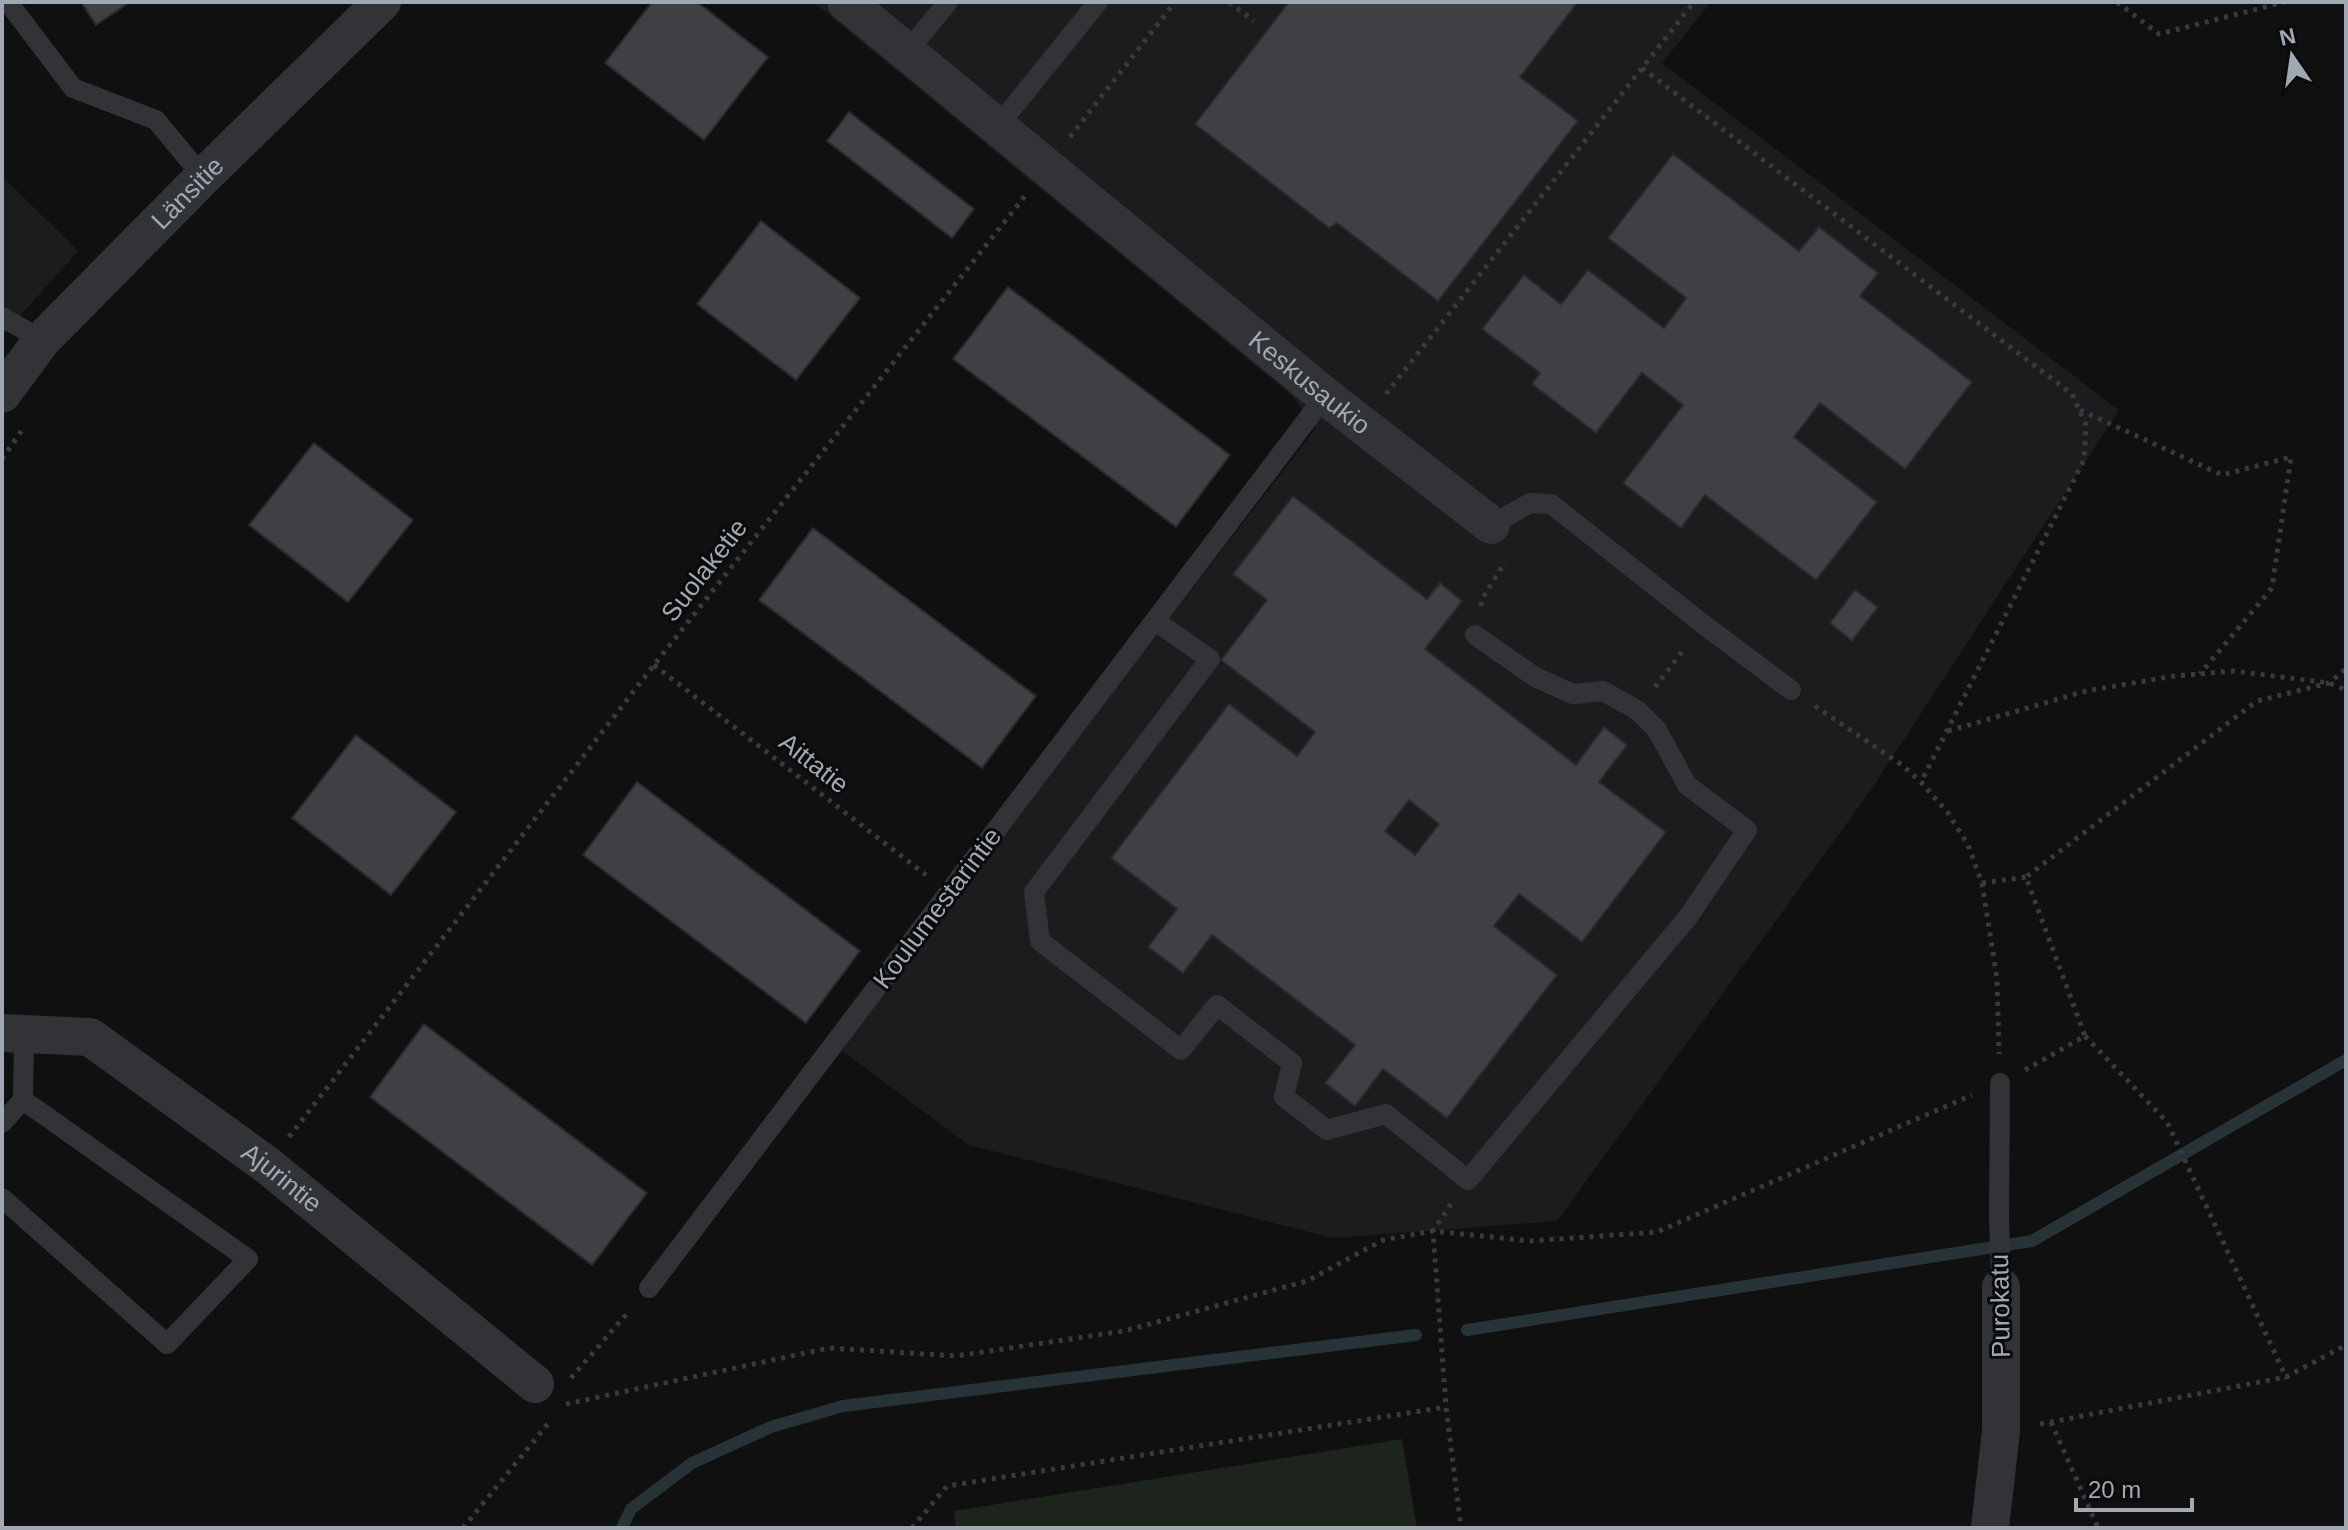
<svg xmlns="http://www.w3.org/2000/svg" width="2348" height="1530" font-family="Helvetica,sans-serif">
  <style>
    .built { fill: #1c1c1e }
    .green { fill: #1c241c }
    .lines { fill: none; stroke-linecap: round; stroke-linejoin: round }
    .stream { stroke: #283337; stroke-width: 12 }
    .building { fill: #3e4044; stroke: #2a2a2e; stroke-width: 2; fill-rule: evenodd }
    .path { stroke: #373a3e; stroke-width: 5; stroke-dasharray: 4 6; stroke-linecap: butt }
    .service { stroke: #313337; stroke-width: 20 }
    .minor { stroke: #313337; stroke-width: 38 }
    .labels { text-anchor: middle; stroke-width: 6; stroke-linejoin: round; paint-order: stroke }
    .street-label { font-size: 26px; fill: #a0a9b3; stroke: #0b0b0c }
  </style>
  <rect width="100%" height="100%" fill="#101011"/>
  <g class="built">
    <polygon points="813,2 1711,2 1662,63 2119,410 1871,790 1557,1221 1333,1238 969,1145 838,1048 1316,428 1291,395"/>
    <polygon points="2,176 78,251 2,336"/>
  </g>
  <polygon class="green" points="1402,1439 1417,1528 956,1528 954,1511"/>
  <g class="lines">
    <g class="stream">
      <polyline points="1467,1330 2032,1241 2346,1060"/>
      <polyline points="622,1528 631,1509 692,1463 771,1427 843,1406 1416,1335"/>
    </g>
  </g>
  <g class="building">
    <polygon points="81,2 130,2 96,25"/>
    <polygon points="652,2 697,2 768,57 704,140 605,63"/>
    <polygon points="1289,2 1578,2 1520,77 1578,121 1438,301 1337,223 1329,228 1195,124"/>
    <polygon points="849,112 974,209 952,238 827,141"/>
    <polygon points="1673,154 1799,251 1819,227 1878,273 1860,296 1972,382 1905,469 1820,403 1794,437 1877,502 1816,580 1705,495 1681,528 1623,483 1683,405 1642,373 1596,433 1532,384 1540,373 1482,329 1524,275 1561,304 1588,270 1664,328 1686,298 1608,238"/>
    <polygon points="761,221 860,298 796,380 697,304"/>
    <polygon points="1008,287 1230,455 1176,527 953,359"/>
    <polygon points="314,443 413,520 348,602 249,525"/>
    <path d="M1293,496L1427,599L1440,583L1462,601L1425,649L1576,765L1604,727L1627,745L1599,782L1666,832L1582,942L1519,894L1494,926L1557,975L1447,1118L1383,1069L1355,1106L1325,1083L1355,1045L1212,935L1183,973L1148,947L1177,909L1111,858L1229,704L1297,756L1315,732L1221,660L1267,600L1233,574ZM1409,800L1439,824L1415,855L1385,831Z"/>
    <polygon points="813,528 1036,696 982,768 759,600"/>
    <polygon points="1855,590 1878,607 1852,641 1830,623"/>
    <polygon points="356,735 456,812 391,895 292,818"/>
    <polygon points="637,782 860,951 806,1023 583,855"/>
    <polygon points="424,1024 647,1193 592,1265 370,1097"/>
  </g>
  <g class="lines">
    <g class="path">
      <polyline points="1229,2 1254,21"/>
      <polyline points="2117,2 2159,34 2285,2"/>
      <polyline points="1642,68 2072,394 2086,425 2084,460 1921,782"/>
      <polyline points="1070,137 1175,2"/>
      <polyline points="1386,394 1694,2"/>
      <polyline points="2080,410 2222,475 2291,457 2272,588 2200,674"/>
      <polyline points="2,459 24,427"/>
      <polyline points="1481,606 1482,599 1505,562"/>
      <polyline points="654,665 926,875"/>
      <polyline points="1655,687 1685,648"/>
      <polyline points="1815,706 1902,765 1921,782 1948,813 1968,845 1982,883 1997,979 1999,1054"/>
      <polyline points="1948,731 2086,691 2175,676 2234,671 2329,683 2346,690"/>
      <polyline points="1982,883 2026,877"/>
      <polyline points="2085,1036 2167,1122 2286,1377 2346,1345"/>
      <polyline points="2025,1070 2085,1036 2026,877 2257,701 2329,683 2346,669"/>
      <polyline points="289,1137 654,665 1025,196"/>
      <polyline points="1451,1204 1433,1231 1446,1407 1461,1528"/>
      <polyline points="571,1378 630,1310"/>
      <polyline points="566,1404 829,1348 956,1356 1124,1331 1307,1281 1383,1240 1433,1231 1530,1241 1657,1232 1972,1095"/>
      <polyline points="2051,1422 2098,1528"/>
      <polyline points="2040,1424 2286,1377"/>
      <polyline points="463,1528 551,1420"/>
      <polyline points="912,1528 947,1486 1446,1407"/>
    </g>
    <g class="service">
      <polyline points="8,2 73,88 156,120 203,177"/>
      <polyline points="907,52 948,2"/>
      <polyline points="998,126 1098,2"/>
      <polyline points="2,317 42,340"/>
      <polyline points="1491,525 1530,503 1551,504 1703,624 1791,690"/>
      <polyline points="1155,621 1210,659 1034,892 1040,941 1181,1050 1217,1005 1292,1063 1284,1097 1327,1130 1386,1114 1468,1180 1688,917 1747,830 1687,785 1657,730 1637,710 1603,691 1573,694 1535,677 1475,635"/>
      <polyline points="2000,1083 1999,1214 2001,1287"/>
      <polyline points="2,1123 23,1100 24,1035"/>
      <polyline points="2,1198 167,1344 248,1259 23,1100"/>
      <polyline points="649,1288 1325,396"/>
    </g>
    <g class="minor">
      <path id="s1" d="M846,2L1325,396L1491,525"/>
      <path id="s2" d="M2,394L42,340L203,177L382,2"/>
      <path id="s3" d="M2,1033L90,1037L267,1165L535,1384"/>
      <polyline points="1990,1528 2001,1431 2001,1287"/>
    </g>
  </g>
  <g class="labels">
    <g class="street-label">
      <text dy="9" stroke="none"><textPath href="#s2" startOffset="274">Länsitie</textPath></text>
      <text dy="9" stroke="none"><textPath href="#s1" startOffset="600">Keskusaukio</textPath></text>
      <text transform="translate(704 570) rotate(-52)" y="9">Suolaketie</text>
      <text transform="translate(814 763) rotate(38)" y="9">Aittatie</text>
      <text transform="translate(937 908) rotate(-53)" y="9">Koulumestarintie</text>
      <text dy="9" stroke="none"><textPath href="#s3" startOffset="326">Ajurintie</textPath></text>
      <text transform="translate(2000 1306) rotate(-91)" y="9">Purokatu</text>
    </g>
  </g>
  <rect width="2348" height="1530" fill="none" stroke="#a0a9b3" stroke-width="8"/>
  <g transform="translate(2292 56) rotate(347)" stroke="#0b0b0c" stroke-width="6" paint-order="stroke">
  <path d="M0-6L14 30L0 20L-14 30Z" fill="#a0a9b3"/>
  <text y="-12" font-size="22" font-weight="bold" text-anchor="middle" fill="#a0a9b3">N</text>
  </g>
  <path d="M2076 1498v12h116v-12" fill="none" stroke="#a0a9b3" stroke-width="4"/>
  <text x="2088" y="1498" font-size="24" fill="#a0a9b3" stroke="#0b0b0c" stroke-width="6" paint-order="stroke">20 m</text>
</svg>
